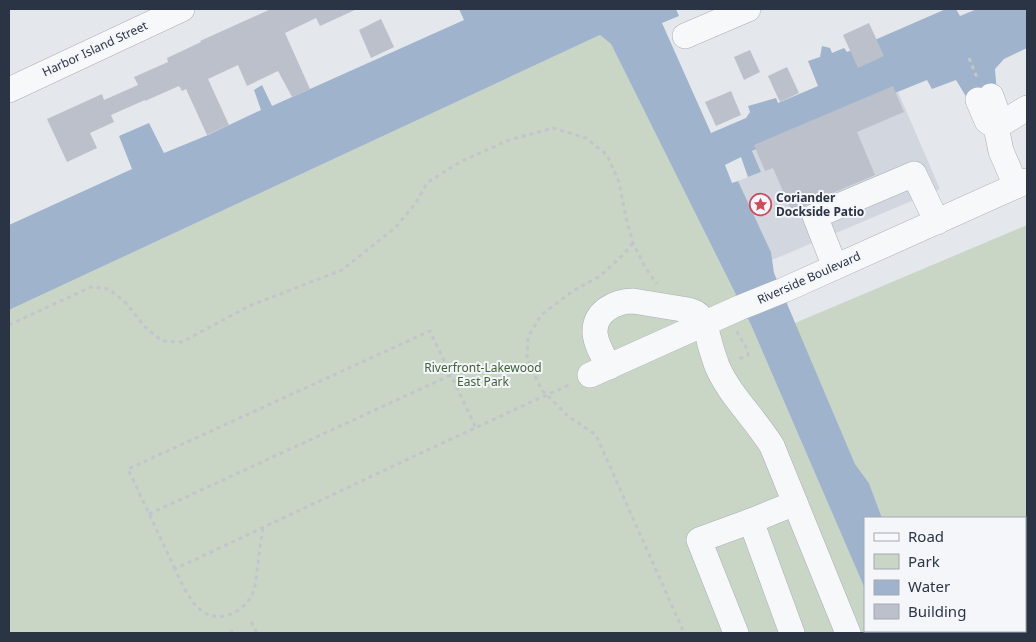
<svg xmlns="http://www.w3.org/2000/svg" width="1036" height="642" font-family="'Noto Sans',sans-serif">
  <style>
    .built { fill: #d2d6de }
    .green { fill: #c9d6c5 }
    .water { fill: #9fb4cc }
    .building { fill: #bbc0ca }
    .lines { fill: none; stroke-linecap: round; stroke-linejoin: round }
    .minor-casing { stroke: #a9aeb7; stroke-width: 26 }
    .path { stroke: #c2c5cb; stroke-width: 3; stroke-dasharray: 4 4; stroke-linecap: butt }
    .minor { stroke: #f7f8fa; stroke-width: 25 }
    .labels { text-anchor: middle; stroke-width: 4; stroke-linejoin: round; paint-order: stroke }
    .street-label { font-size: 12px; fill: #2b3445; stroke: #f4f6f9 }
    .poi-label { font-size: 12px; font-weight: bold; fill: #2b3445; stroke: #f4f6f9; text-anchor: start }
    .park-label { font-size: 12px; fill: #3f6138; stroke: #f4f6f9 }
  </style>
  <rect width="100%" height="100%" fill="#e4e7ec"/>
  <polygon class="built" points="898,92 940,189 772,260 771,252 738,181 761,172 751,152"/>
  <g class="green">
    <polygon points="600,35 611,44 751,325 865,589 865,631 886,631 888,633 9,633 9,310"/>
    <polygon points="1027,225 1027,633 934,633 933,631 1025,631 1025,518 882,518 869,483 855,464 795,323"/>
  </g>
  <g class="water">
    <polygon points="459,9 676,9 679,16 662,23 711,133 746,118 750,112 748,106 776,98 778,103 818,86 808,61 820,57 822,46 830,48 832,53 844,48 847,52 946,9 956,9 960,16 977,9 1027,9 1027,48 1004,59 995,69 997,94 970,103 956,80 932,89 927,80 752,151 761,172 748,177 741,157 725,165 732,183 738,181 771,252 774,273 855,464 869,483 882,518 865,518 865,589 751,325 611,44 600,35 9,310 9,225 132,169 119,136 149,123 164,153 208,135 261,110 254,90 262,85 272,106 464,20"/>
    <polygon points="886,631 933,631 934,633 888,633"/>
  </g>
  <g class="building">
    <polygon points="271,9 357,9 320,26 316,18 285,33 310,89 292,97 278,71 247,86 238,65 208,79 229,125 207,135 186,89 182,91 179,86 145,101 145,100 111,115 114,122 90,133 97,148 67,162 47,119 102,94 104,100 138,85 134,77 168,62 167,58 201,42 200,41"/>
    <polygon points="381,19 394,47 371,58 359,30"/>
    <polygon points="869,23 884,56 858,68 843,35"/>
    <polygon points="750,50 760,72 744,80 734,57"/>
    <polygon points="787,67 799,93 780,102 768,76"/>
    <polygon points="893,86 904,112 857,132 875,175 809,203 804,207 792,212 773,168 765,171 754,145"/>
    <polygon points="731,91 741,115 716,126 705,102"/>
  </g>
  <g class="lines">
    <defs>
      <g id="minor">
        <polyline points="685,36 748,9"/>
        <polyline points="9,90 182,9"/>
        <polyline points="978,100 987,121 996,127 998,115 991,96"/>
        <polyline points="1016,186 1001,151 996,127 1027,108"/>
        <polyline points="835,267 815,216 914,174 937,222"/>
        <path d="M609,367C604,357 596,345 595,333C594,312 615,301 633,301L688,310C694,312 698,313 701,318C705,324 707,333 709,340C711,349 714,357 717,366C730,396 755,418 772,446L848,633"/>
        <polyline points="590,375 739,308 784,290 1027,181"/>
        <polyline points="751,521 792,633"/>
        <polyline points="736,633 699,540 751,521 795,503"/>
      </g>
    </defs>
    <use href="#minor" class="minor-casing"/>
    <g class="path">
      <polyline points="969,58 978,80"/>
      <polyline points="633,243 623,255 600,276 573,291 541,315 528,337 527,358 541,389 568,416 596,435 684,633"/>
      <polyline points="9,325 91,287 109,289 127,304 144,326 162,341 182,342 249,306 342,270 396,227 415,204 428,182 460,162 509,140 553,128 586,138 607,155 619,182 626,218 633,243 645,267 657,284"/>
      <path d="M737,331C740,340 748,346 748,355L737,360"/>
      <polyline points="149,514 451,375"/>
      <path d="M263,528C261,540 259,553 258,566C256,575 256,584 253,593C249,602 240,611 231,614C199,626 186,592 175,569C307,507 438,444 571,384"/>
      <polyline points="175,569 128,469 430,331 476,428"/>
      <polyline points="251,622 257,633"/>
      <polyline points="231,630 232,633"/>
    </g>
    <use href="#minor" class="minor"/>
  </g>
  <defs>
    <symbol id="sight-ring" viewBox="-11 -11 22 22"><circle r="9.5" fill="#f4f6f9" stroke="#d1495b" stroke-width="1.5"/><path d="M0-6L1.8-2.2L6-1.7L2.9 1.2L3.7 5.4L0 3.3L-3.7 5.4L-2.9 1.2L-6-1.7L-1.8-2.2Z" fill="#d1495b"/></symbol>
  </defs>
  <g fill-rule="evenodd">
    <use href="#sight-ring" x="748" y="192" width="25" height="25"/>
  </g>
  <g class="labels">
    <g class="street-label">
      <text transform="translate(95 49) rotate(-25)" y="4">Harbor Island Street</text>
      <text transform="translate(809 278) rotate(-24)" y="4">Riverside Boulevard</text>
    </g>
    <g class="poi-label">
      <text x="776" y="202">Coriander<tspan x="776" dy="14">Dockside Patio</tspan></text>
    </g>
    <g class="park-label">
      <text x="483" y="372">Riverfront-Lakewood<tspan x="483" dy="14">East Park</tspan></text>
    </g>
  </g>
  <rect width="1036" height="642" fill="none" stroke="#2b3445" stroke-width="20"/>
  <rect x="864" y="517" width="162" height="115" fill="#f4f6f9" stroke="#a4a8b1"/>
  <rect x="874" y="533" width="25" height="8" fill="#f7f8fa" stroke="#a4a8b1"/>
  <text x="908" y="542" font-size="15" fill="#2b3445">Road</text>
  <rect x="874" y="554" width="25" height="15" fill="#c9d6c5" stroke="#a4a8b1"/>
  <text x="908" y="567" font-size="15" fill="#2b3445">Park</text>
  <rect x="874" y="580" width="25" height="15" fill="#9fb4cc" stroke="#a4a8b1"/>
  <text x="908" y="592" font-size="15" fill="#2b3445">Water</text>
  <rect x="874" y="604" width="25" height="15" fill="#bbc0ca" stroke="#a4a8b1"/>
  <text x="908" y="617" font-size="15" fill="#2b3445">Building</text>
</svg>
